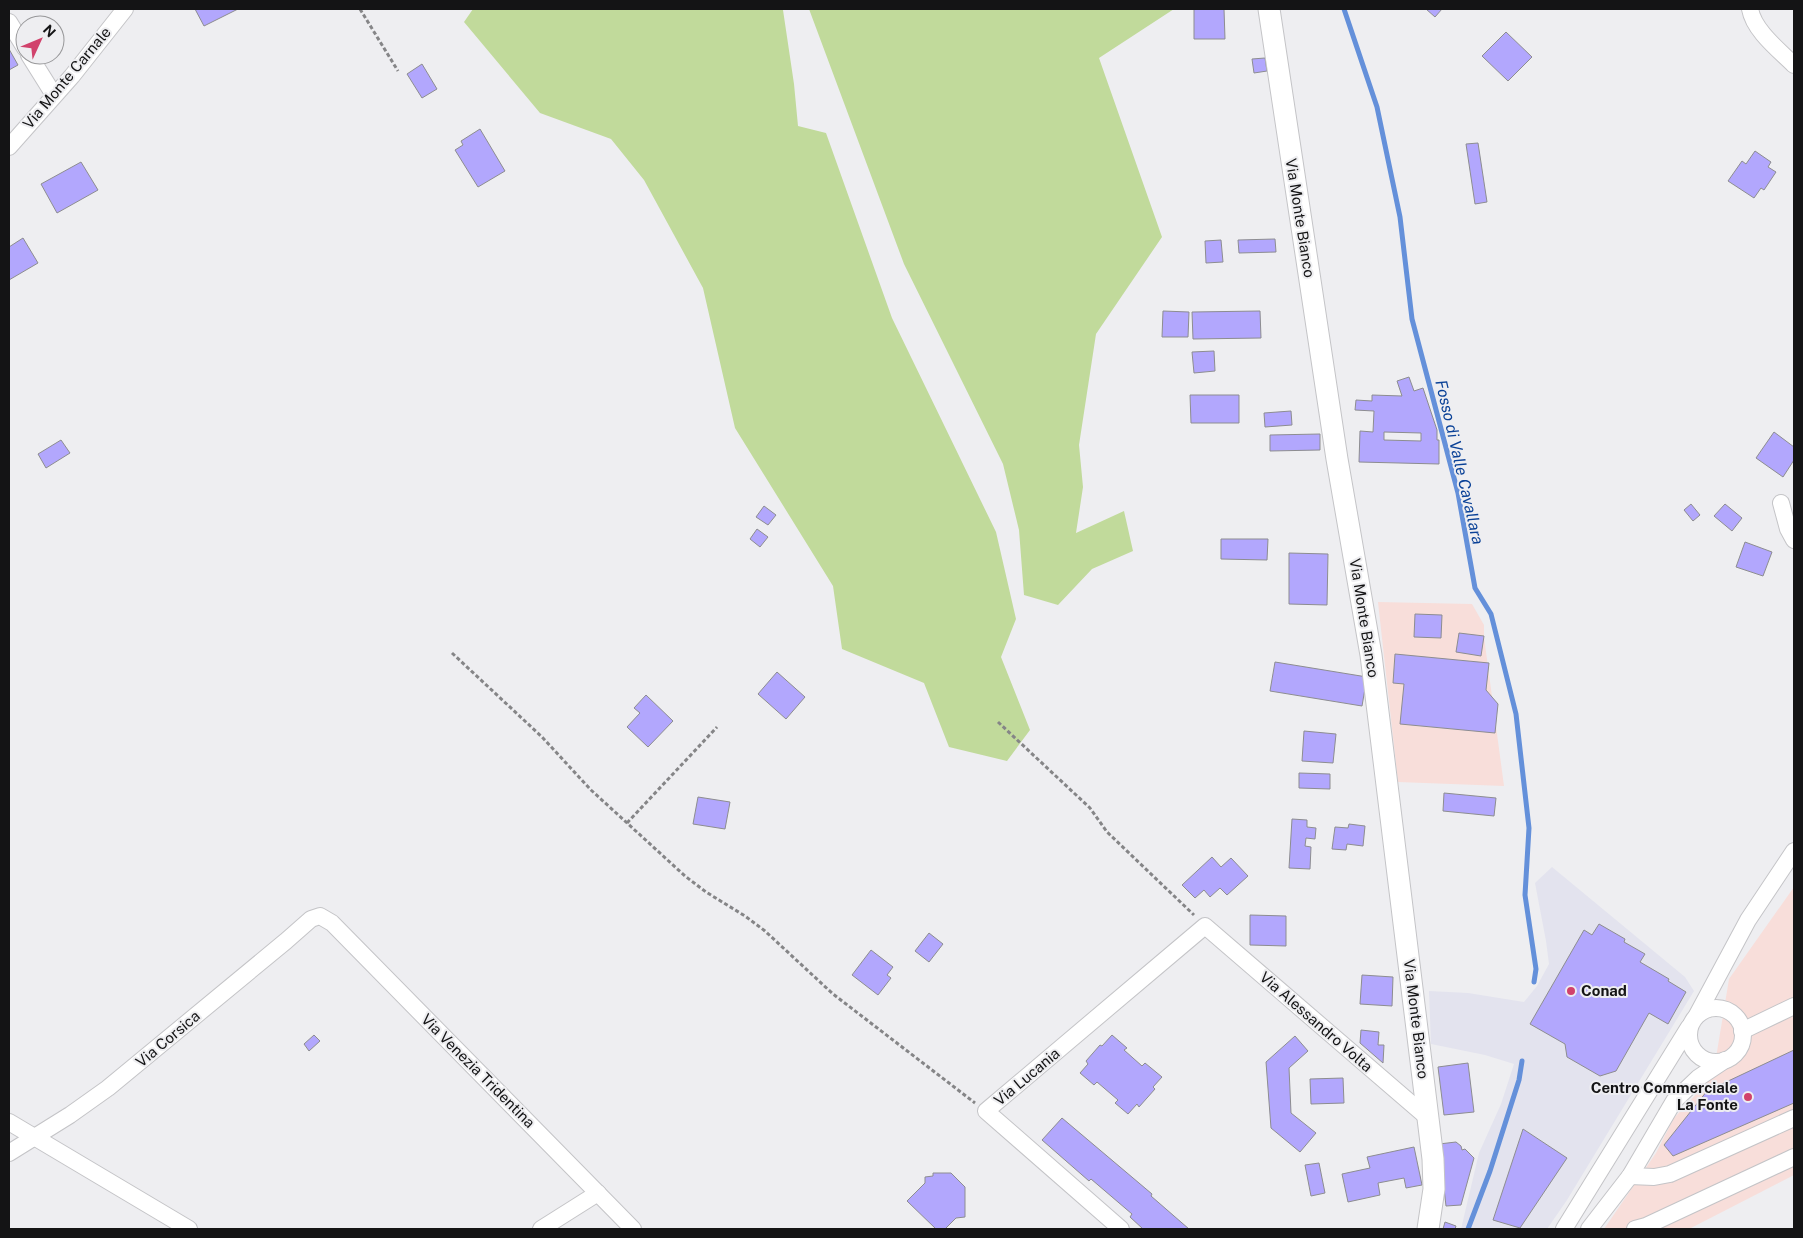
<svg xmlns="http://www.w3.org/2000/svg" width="1803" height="1238" font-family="'Public Sans',sans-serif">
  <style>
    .built { fill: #e3e3ee }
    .industrial { fill: #f8deda }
    .green { fill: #c1da9b }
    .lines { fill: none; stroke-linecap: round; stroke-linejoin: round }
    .stream { stroke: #6490da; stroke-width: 5 }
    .building { fill: #b2a7fd; stroke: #8d8d90; fill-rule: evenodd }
    .minor-casing { stroke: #c4c4c7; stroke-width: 18 }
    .major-casing { stroke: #c4c4c7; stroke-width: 23 }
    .path { stroke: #858587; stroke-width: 3; stroke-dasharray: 4 2.5; stroke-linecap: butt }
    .minor { stroke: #fff; stroke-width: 16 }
    .major { stroke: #fff; stroke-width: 21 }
    .poi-dot { fill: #d1426c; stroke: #eeeef1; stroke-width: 2 }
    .labels { text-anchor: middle; stroke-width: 4; stroke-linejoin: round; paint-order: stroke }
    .street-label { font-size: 15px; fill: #141415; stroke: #eeeef1 }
    .poi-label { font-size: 15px; font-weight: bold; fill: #141415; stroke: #eeeef1; text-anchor: start }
    .water-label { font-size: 16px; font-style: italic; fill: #0a4197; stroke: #eeeef1 }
  </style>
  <rect width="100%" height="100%" fill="#eeeef1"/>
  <polygon class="built" points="1552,867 1685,977 1694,991 1567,1200 1547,1229 1461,1229 1479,1153 1501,1104 1514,1064 1485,1055 1431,1044 1429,991 1468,993 1524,1002 1537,986 1549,964 1546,941 1535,883"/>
  <g class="industrial">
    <polygon points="1378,602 1472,604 1484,625 1484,637 1504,786 1398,782"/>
    <polygon points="1794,887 1794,1175 1689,1229 1604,1229 1656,1153 1674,1118 1713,1076 1729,979"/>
  </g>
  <g class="green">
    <polygon points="473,9 783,10 794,84 798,126 826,133 892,318 996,532 1016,619 1001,657 1030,730 1007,761 949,747 924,683 842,649 833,586 735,428 703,288 644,180 611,139 540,113 464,22"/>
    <polygon points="809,9 1174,9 1099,58 1162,237 1096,334 1079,445 1083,487 1076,533 1124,511 1133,551 1092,569 1058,605 1024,595 1019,530 1003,464 904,264"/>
  </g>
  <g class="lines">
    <g class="stream">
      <polyline points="1344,9 1377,107 1400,217 1412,319 1458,493 1475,588 1491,614 1516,714 1529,828 1525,895 1536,969 1534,982"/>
      <polyline points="1468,1229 1490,1171 1519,1080 1522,1061"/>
    </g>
  </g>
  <g class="building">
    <polygon points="195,9 238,9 204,26"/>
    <polygon points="1194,9 1224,9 1225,39 1194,39"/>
    <polygon points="1426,9 1442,9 1435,17"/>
    <polygon points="1506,32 1532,57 1508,81 1482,56"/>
    <polygon points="9,49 18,65 9,70"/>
    <polygon points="1265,58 1267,71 1254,73 1252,59"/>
    <polygon points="422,64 437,89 422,98 407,74"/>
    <polygon points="480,129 505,171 478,187 455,150 463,145 461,141"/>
    <polygon points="1478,143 1487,202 1475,204 1466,144"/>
    <polygon points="1755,151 1771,162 1768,167 1776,172 1764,190 1761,188 1754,198 1728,181 1742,161 1746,164"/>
    <polygon points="81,162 98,190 57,213 41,184"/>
    <polygon points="23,238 38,263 9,280 9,247"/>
    <polygon points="1275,239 1276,252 1239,253 1238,240"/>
    <polygon points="1221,240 1223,262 1206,263 1205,241"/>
    <polygon points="1163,311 1189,312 1188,337 1162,337"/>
    <polygon points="1260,311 1261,338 1193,339 1192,312"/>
    <polygon points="1214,351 1215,371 1194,373 1192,352"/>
    <path d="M1409,377L1414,391L1423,388L1437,430V440H1439V464L1359,462L1360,431L1373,432L1374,411L1355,410L1356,400L1372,401V395L1402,396L1397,381ZM1384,432L1421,433V441L1384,440Z"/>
    <polygon points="1190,395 1239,395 1239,423 1191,423"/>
    <polygon points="1291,411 1292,425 1265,427 1264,413"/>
    <polygon points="1774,432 1794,447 1794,460 1783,477 1756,458"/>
    <polygon points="1320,434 1320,450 1270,451 1270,435"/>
    <polygon points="61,440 70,453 46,468 38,454"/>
    <polygon points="1691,504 1700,515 1693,521 1684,510"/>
    <polygon points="1725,504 1742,518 1732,531 1714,516"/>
    <polygon points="764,506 776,515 768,525 756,517"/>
    <polygon points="757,529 768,537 760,547 750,539"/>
    <polygon points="1221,539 1268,539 1267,560 1221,559"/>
    <polygon points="1745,542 1772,552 1763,576 1736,567"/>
    <polygon points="1289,553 1328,554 1327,605 1289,604"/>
    <polygon points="1415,614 1442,615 1441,638 1414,637"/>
    <polygon points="1459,633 1484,636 1481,656 1456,652"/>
    <polygon points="1395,654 1489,663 1486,690 1498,704 1495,733 1400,724 1404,684 1393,683"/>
    <polygon points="1275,662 1367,677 1362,706 1270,691"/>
    <polygon points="777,672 805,697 786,719 758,694"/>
    <polygon points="646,695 673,721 648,747 627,727 640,713 634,708"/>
    <polygon points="1304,731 1336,734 1333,763 1302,761"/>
    <polygon points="1299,773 1330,774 1330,789 1299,788"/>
    <polygon points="1444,793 1496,798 1494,816 1443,811"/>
    <polygon points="698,797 730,802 725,829 693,824"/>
    <polygon points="1292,819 1307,820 1307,827 1316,828 1315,839 1306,838 1305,846 1311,847 1310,869 1289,868"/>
    <polygon points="1349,824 1365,826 1363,846 1347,844 1346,850 1332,849 1335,827 1348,828"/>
    <polygon points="1212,857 1221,867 1231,858 1248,876 1227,895 1220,888 1210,897 1204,890 1195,898 1182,885"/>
    <polygon points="1250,915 1286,916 1286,946 1250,945"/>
    <polygon points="1599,924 1625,939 1624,942 1645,954 1640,962 1669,979 1668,981 1686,992 1668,1024 1649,1013 1616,1071 1600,1076 1567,1057 1565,1044 1530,1024 1584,930 1592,935"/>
    <polygon points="929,933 943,944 929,962 915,951"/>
    <polygon points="871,950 893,967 887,975 891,978 878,995 852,975"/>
    <polygon points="1362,975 1393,977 1392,1006 1360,1004"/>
    <polygon points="1361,1030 1379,1032 1378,1045 1384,1045 1383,1063 1360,1043"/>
    <polygon points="314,1035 320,1041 309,1051 304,1044"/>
    <polygon points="1112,1035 1127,1048 1124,1050 1142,1066 1145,1063 1162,1077 1153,1087 1155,1089 1139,1107 1137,1104 1128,1114 1115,1103 1118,1100 1097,1082 1094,1085 1080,1073 1088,1064 1086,1061 1100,1045 1102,1046"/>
    <polygon points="1295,1036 1308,1051 1289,1068 1291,1113 1316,1133 1300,1152 1271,1128 1266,1062"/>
    <polygon points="1794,1050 1794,1103 1673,1156 1664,1145 1707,1091"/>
    <polygon points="1468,1063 1474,1112 1444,1115 1438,1067"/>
    <polygon points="1343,1078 1344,1103 1311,1104 1310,1079"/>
    <polygon points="1062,1118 1152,1194 1151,1196 1189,1229 1143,1229 1130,1217 1132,1214 1091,1179 1089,1181 1042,1140"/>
    <polygon points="1523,1129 1567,1158 1520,1228 1493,1220"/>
    <polygon points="1456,1142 1461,1146 1462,1150 1465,1149 1474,1158 1461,1205 1446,1206 1439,1144"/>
    <polygon points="1414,1147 1422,1185 1406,1188 1404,1178 1378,1183 1380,1195 1348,1202 1342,1174 1370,1168 1367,1157"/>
    <polygon points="1319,1163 1325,1193 1311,1196 1305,1165"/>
    <polygon points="933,1173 951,1173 965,1187 965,1217 956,1218 945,1229 936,1229 907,1201 925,1183 925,1177 933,1176"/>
    <polygon points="1445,1222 1456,1226 1455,1229 1443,1229"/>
  </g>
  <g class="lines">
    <defs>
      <g id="minor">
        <path d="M1750,9C1754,31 1779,50 1794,65"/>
        <polyline points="9,22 25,48"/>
        <polyline points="29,55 54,95"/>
        <polyline points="9,147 72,76 125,9"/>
        <polyline points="1781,503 1788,529 1794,540"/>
        <circle cx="1716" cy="1035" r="27"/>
        <polyline points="1697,1015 1748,920 1794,851"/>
        <polyline points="1742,1031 1794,1006"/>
        <polyline points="9,1122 189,1229"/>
        <polyline points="9,1153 70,1115 108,1088 286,941 311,919 320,916 332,923 633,1229"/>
        <polyline points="1630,1176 1654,1177 1670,1174 1794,1118"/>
        <polyline points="541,1229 598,1193"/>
        <polyline points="1121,1229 986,1111 1205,926 1428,1118"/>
        <polyline points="1564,1229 1689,1027"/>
        <polyline points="1589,1229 1630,1176 1674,1101 1698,1078 1725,1060"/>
        <polyline points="1635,1229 1646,1226 1794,1157"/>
      </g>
      <polyline id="major" points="1269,9 1337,459 1371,655 1433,1159 1434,1189 1428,1229"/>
    </defs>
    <use href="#minor" class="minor-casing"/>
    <use href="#major" class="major-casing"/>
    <g class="path">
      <polyline points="360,9 398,71"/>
      <polyline points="452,653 542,737 591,790 685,876 706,892 745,916 765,931 833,994 975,1103"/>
      <polyline points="998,722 1090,808 1107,832 1194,915"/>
      <polyline points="627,823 717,727"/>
    </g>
    <use href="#minor" class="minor"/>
    <use href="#major" class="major"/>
  </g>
  <g class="poi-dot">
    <circle cx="1571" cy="991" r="5"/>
    <circle cx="1748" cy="1097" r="5"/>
  </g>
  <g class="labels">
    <g class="street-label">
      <text transform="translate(67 78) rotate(-50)" y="5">Via Monte Carnale</text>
      <text transform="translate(1300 218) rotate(81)" y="5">Via Monte Bianco</text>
      <text transform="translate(1364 618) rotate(81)" y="5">Via Monte Bianco</text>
      <text transform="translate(1416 1019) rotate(83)" y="5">Via Monte Bianco</text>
      <text transform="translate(1316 1022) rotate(41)" y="5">Via Alessandro Volta</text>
      <text transform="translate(168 1039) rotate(-40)" y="5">Via Corsica</text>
      <text transform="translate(478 1071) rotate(45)" y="5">Via Venezia Tridentina</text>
      <text transform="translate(1027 1077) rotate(-40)" y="5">Via Lucania</text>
    </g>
    <g class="poi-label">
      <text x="1581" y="996">Conad</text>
      <text x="1738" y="1093" text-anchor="end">Centro Commerciale<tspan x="1738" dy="17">La Fonte</tspan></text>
    </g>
    <g class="water-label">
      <text transform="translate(1460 462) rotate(77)" y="6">Fosso di Valle Cavallara</text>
    </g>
  </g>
  <rect width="1803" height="1238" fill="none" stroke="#141415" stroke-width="20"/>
  <g transform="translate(40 40) rotate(46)"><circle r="24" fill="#eeeef1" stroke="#979799"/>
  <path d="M0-4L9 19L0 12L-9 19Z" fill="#d1426c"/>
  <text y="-8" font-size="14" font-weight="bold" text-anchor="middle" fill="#141415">N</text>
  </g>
</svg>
